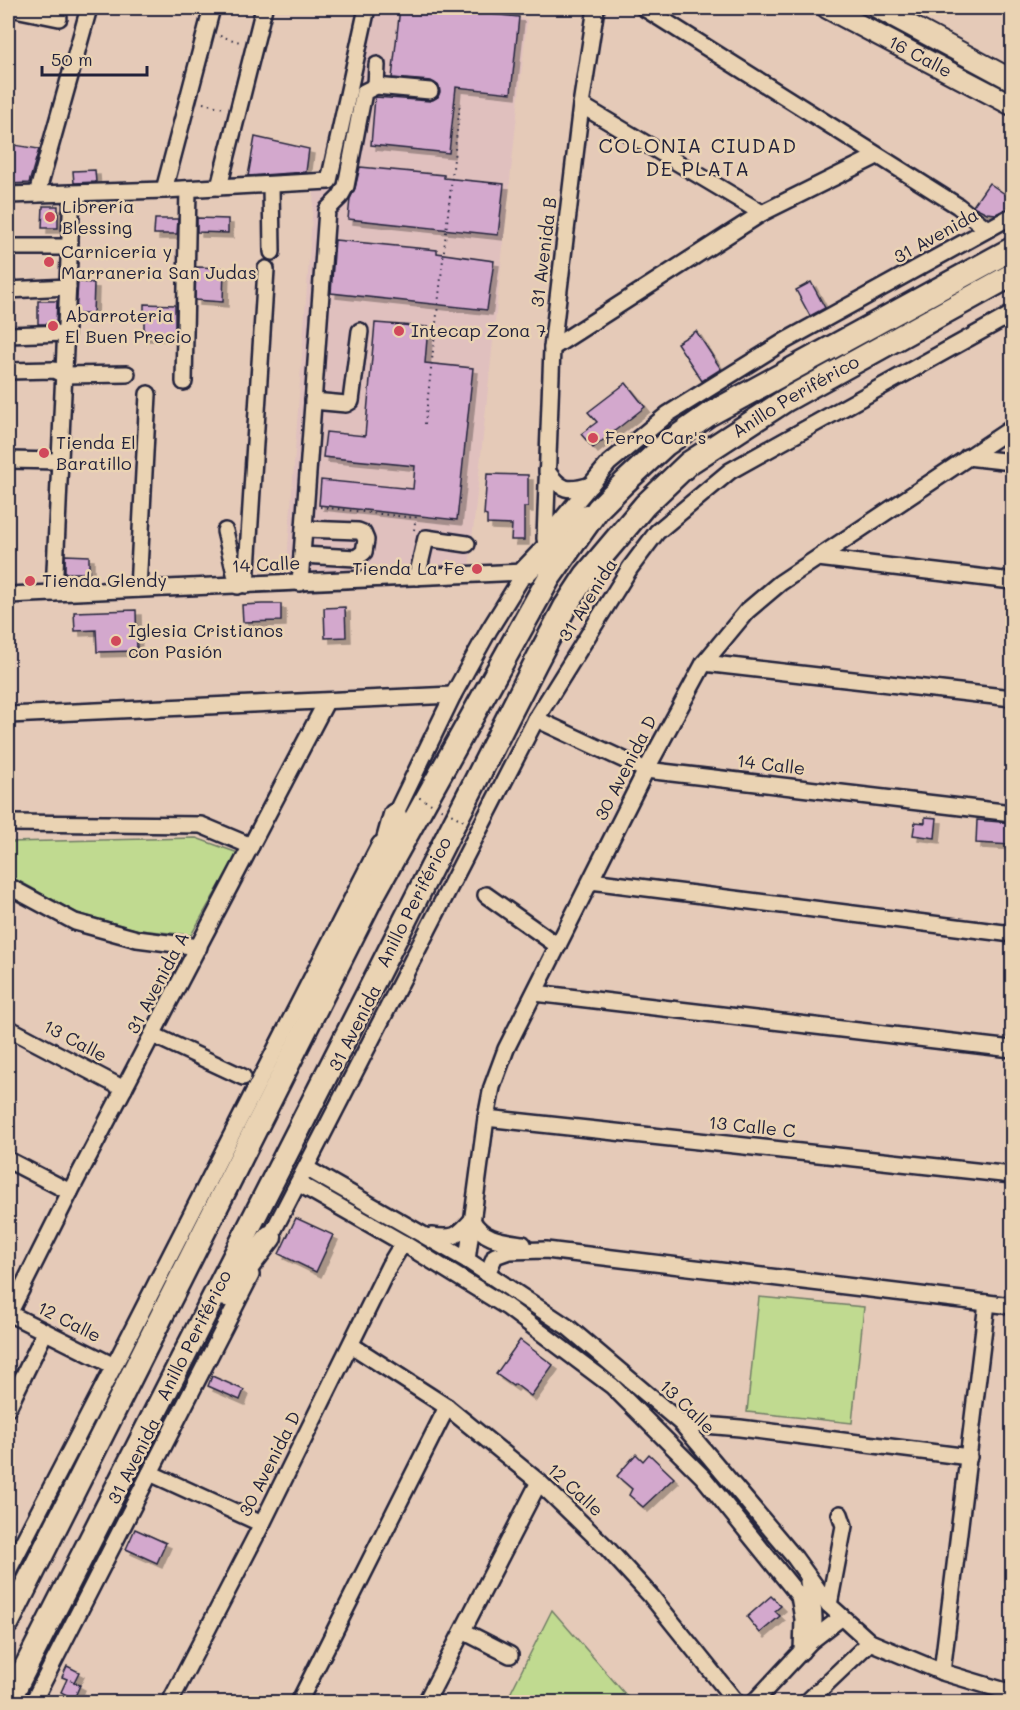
<svg xmlns="http://www.w3.org/2000/svg" width="1020" height="1710" font-family="Mali,sans-serif">
  <style>
    .built { fill: #e0c0be }
    .green { fill: #c0da90; stroke: #717e66; stroke-width: 1.5 }
    .building { fill: #d3a8cd; stroke: #22223b; stroke-width: 1.5; filter: url(#shadow) }
    .lines { fill: none; stroke-linecap: round; stroke-linejoin: round }
    .minor-casing { stroke: #22223b; stroke-width: 20 }
    .major-casing { stroke: #22223b; stroke-width: 24 }
    .highway-casing { stroke: #22223b; stroke-width: 27 }
    .path { stroke: #22223b; stroke-width: 2; stroke-dasharray: 1.5 4.5; stroke-linecap: butt }
    .minor { stroke: #ead3b3; stroke-width: 15 }
    .major { stroke: #ead3b3; stroke-width: 20 }
    .highway { stroke: #ead3b3; stroke-width: 22 }
    .path-bridge { stroke: #22223b; stroke-width: 2; stroke-dasharray: 1.5 4.5; stroke-linecap: butt }
    .poi-dot { fill: #d1495b; stroke: #ead3b3; stroke-width: 2 }
    .labels { text-anchor: middle; stroke-width: 5; stroke-linejoin: round; paint-order: stroke }
    .street-label { font-size: 18px; fill: #22223b; stroke: #ead3b3 }
    .poi-label { font-size: 18px; fill: #22223b; stroke: #ead3b3; text-anchor: start }
    .neighbourhood-label { font-size: 20px; letter-spacing: 1.5px; fill: #22223b; stroke: #ead3b3 }
  </style>
  <defs>
    <filter id="shadow"><feDropShadow dx="5" dy="5" stdDeviation="0" flood-color="#0004"/></filter>
  </defs>
  <rect width="100%" height="100%" fill="#e5cab8"/>
  <filter id="ink" filterUnits="userSpaceOnUse"><feTurbulence type="fractalNoise" baseFrequency=".0167" numOctaves="2"/><feDisplacementMap in="SourceGraphic" scale="12" xChannelSelector="R" yChannelSelector="G"/><feConvolveMatrix kernelMatrix="1 2 1 2 8 2 1 2 1" color-interpolation-filters="sRGB"/></filter>
  <g filter="url(#ink)">
    <polygon class="built" points="373,8 489,8 527,20 469,569 286,575 314,190 339,187"/>
    <g class="green">
      <polygon points="196,838 238,853 191,935 138,930 77,913 8,875 8,842"/>
      <polygon points="759,1297 864,1307 852,1423 747,1412"/>
      <polygon points="552,1610 632,1702 506,1702"/>
    </g>
    <g class="building">
      <polygon points="400,8 430,8 519,17 511,93 456,87 449,153 371,145 375,97 430,101 438,97 440,92 439,86 431,81 392,78"/>
      <polygon points="255,137 309,149 306,172 248,176"/>
      <polygon points="8,144 39,149 29,183 8,184"/>
      <polygon points="360,167 444,175 444,178 504,184 498,235 348,219 350,199 355,188"/>
      <polygon points="95,170 96,182 74,183 73,171"/>
      <polygon points="989,183 1012,199 1012,206 996,214 987,213 973,206"/>
      <polygon points="43,206 58,206 58,228 42,228"/>
      <polygon points="197,218 228,219 228,233 197,232"/>
      <polygon points="155,219 178,219 177,234 154,234"/>
      <polygon points="335,240 437,250 437,253 494,261 487,310 331,293"/>
      <polygon points="196,267 224,268 223,302 195,300"/>
      <polygon points="78,282 94,283 93,314 76,314"/>
      <polygon points="811,282 825,308 810,316 796,290"/>
      <polygon points="38,301 57,301 56,324 38,324"/>
      <polygon points="144,304 175,305 175,336 144,336"/>
      <polygon points="375,323 428,327 425,363 473,368 457,520 319,505 321,480 413,489 415,466 323,457 326,432 365,436"/>
      <polygon points="696,331 721,369 702,381 677,343"/>
      <polygon points="626,383 645,407 593,448 581,434 597,422 588,412"/>
      <polygon points="487,474 528,475 528,507 524,507 524,540 511,540 512,525 487,524 487,516 484,515"/>
      <polygon points="65,555 89,556 89,573 65,573"/>
      <polygon points="262,604 281,604 281,621 243,622 242,605"/>
      <polygon points="345,607 346,637 325,638 324,608"/>
      <polygon points="136,610 137,651 97,652 96,630 75,631 74,612"/>
      <polygon points="925,817 937,818 935,838 913,835 915,822 925,823"/>
      <polygon points="977,820 1012,823 1012,845 976,843"/>
      <polygon points="296,1218 333,1235 316,1272 279,1254"/>
      <polygon points="520,1340 553,1365 531,1396 515,1384 513,1386 496,1374"/>
      <polygon points="212,1376 244,1390 240,1400 208,1386"/>
      <polygon points="636,1454 643,1461 649,1454 674,1478 643,1507 629,1495 632,1489 617,1476"/>
      <polygon points="135,1529 166,1543 157,1563 126,1549"/>
      <polygon points="771,1596 781,1606 775,1611 780,1616 760,1633 747,1617"/>
      <polygon points="67,1666 79,1672 74,1682 70,1680 80,1685 74,1699 61,1692 67,1679 62,1677"/>
    </g>
    <g class="lines">
      <defs>
        <g id="minor">
          <polyline points="10,8 59,18"/>
          <polyline points="644,8 958,206 987,229"/>
          <polyline points="376,86 377,65"/>
          <polyline points="581,105 762,213"/>
          <polyline points="271,185 272,252"/>
          <polyline points="219,187 264,8"/>
          <polyline points="164,190 212,8"/>
          <polyline points="37,194 89,8"/>
          <polyline points="8,195 164,190 329,181 367,8"/>
          <polyline points="8,247 70,247"/>
          <polyline points="8,290 68,287"/>
          <polyline points="8,335 66,333"/>
          <polyline points="552,348 762,213 877,156"/>
          <polyline points="8,371 54,370 64,375 127,374"/>
          <polyline points="184,382 188,189"/>
          <polyline points="313,401 346,404 351,401 360,331"/>
          <polyline points="967,457 1012,462"/>
          <polyline points="8,460 60,461"/>
          <path d="M547,471C561,491 568,492 591,485"/>
          <polyline points="225,531 238,586"/>
          <polyline points="551,532 609,463 668,414 785,341 1012,216"/>
          <polyline points="545,539 552,348 581,105 596,8"/>
          <polyline points="302,555 356,558 364,552 366,540 363,533 358,531 304,529"/>
          <polyline points="818,558 1012,581"/>
          <polyline points="417,577 426,538 467,544"/>
          <polyline points="300,583 327,210 340,197 346,186 364,92 376,86 430,91"/>
          <polyline points="246,585 266,269"/>
          <polyline points="138,589 148,394"/>
          <polyline points="54,593 72,193"/>
          <polyline points="8,595 525,572"/>
          <polyline points="704,663 1012,698"/>
          <polyline points="8,715 453,695"/>
          <polyline points="536,719 646,770 1012,813"/>
          <polyline points="8,823 201,825 251,846"/>
          <polyline points="391,823 453,695 489,630 530,564"/>
          <polyline points="591,881 1012,934"/>
          <polyline points="8,886 75,922 137,939 199,947"/>
          <polyline points="486,895 558,946"/>
          <polyline points="535,993 1012,1049"/>
          <polyline points="8,1028 124,1089"/>
          <polyline points="153,1035 243,1077"/>
          <polyline points="486,1118 1012,1175"/>
          <polyline points="8,1160 70,1192"/>
          <polyline points="306,1168 467,1260 569,1328 681,1423 795,1558 829,1605 870,1642 942,1672 1012,1693"/>
          <polyline points="298,1183 403,1243 507,1307 612,1386 703,1477 799,1596 803,1619 802,1651"/>
          <path d="M431,1236C454,1239 457,1237 472,1220C483,1240 502,1241 523,1244"/>
          <polyline points="266,1245 536,719 630,568 657,532 730,471 1012,314"/>
          <polyline points="467,1260 486,1118 492,1087 506,1049 646,770 704,663 747,611 780,583 1012,428"/>
          <polyline points="487,1274 495,1256 509,1251 546,1250 1012,1306"/>
          <polyline points="8,1313 114,1366"/>
          <polyline points="9,1314 70,1192 326,702"/>
          <polyline points="351,1345 447,1407 539,1482 607,1548 651,1596 736,1702"/>
          <polyline points="8,1408 45,1332"/>
          <polyline points="681,1423 740,1428 969,1457"/>
          <polyline points="150,1473 262,1524"/>
          <polyline points="8,1571 114,1366 380,844"/>
          <path d="M808,1582C813,1603 817,1620 811,1641"/>
          <polyline points="829,1605 844,1526 840,1514"/>
          <polyline points="463,1631 510,1655"/>
          <polyline points="942,1672 987,1303"/>
          <polyline points="33,1702 251,1275"/>
          <polyline points="170,1702 262,1524 389,1266 403,1243"/>
          <polyline points="299,1702 447,1407"/>
          <polyline points="426,1702 539,1482"/>
          <polyline points="754,1702 811,1641 842,1617"/>
          <polyline points="807,1702 870,1642"/>
        </g>
        <g id="major">
          <path id="s1" d="M827,8L1012,105"/>
          <polyline points="878,8 1012,80"/>
        </g>
        <g id="highway">
          <polyline points="525,572 567,528 586,516"/>
          <polyline points="381,865 395,815"/>
          <polyline points="226,1295 270,1237"/>
          <polyline points="8,1622 372,897 549,578 598,509 624,483 665,445 708,415 1012,249"/>
          <path id="s2" d="M8,1702L535,664L565,607L586,575L645,505L689,463L786,400L1012,275"/>
        </g>
      </defs>
      <use href="#minor" class="minor-casing"/>
      <use href="#major" class="major-casing"/>
      <use href="#highway" class="highway-casing"/>
      <g class="path">
        <polyline points="220,36 240,42"/>
        <polyline points="203,103 224,108"/>
        <polyline points="425,424 460,104"/>
        <polyline points="320,507 415,518"/>
        <polyline points="414,530 416,515"/>
      </g>
      <use href="#minor" class="minor"/>
      <use href="#major" class="major"/>
      <use href="#highway" class="highway"/>
      <polyline class="path-bridge" points="414,795 470,824"/>
    </g>
  </g>
  <g class="poi-dot">
    <circle cx="50" cy="217" r="6"/>
    <circle cx="49" cy="262" r="6"/>
    <circle cx="53" cy="326" r="6"/>
    <circle cx="399" cy="331" r="6"/>
    <circle cx="593" cy="438" r="6"/>
    <circle cx="44" cy="453" r="6"/>
    <circle cx="477" cy="569" r="6"/>
    <circle cx="30" cy="581" r="6"/>
    <circle cx="116" cy="641" r="6"/>
  </g>
  <g class="labels">
    <g class="street-label">
      <text dy="6" stroke="none"><textPath href="#s1" startOffset="105">16 Calle</textPath></text>
      <text transform="translate(936 236) rotate(-29)" y="6">31 Avenida</text>
      <text transform="translate(544 252) rotate(-83)" y="6">31 Avenida B</text>
      <text dy="6" stroke="none"><textPath href="#s2" startOffset="1545">Anillo Periférico</textPath></text>
      <text transform="translate(266 565) rotate(-3)" y="6">14 Calle</text>
      <text transform="translate(588 600) rotate(-58)" y="6">31 Avenida</text>
      <text transform="translate(771 765) rotate(7)" y="6">14 Calle</text>
      <text transform="translate(626 768) rotate(-63)" y="6">30 Avenida D</text>
      <text dy="6" stroke="none"><textPath href="#s2" startOffset="897">Anillo Periférico</textPath></text>
      <text transform="translate(158 983) rotate(-62)" y="6">31 Avenida A</text>
      <text transform="translate(355 1028) rotate(-63)" y="6">31 Avenida</text>
      <text transform="translate(75 1041) rotate(28)" y="6">13 Calle</text>
      <text transform="translate(752 1127) rotate(6)" y="6">13 Calle C</text>
      <text transform="translate(69 1322) rotate(27)" y="6">12 Calle</text>
      <text dy="6" stroke="none"><textPath href="#s2" startOffset="411">Anillo Periférico</textPath></text>
      <text transform="translate(687 1407) rotate(44)" y="6">13 Calle</text>
      <text transform="translate(134 1461) rotate(-63)" y="6">31 Avenida</text>
      <text transform="translate(270 1464) rotate(-63)" y="6">30 Avenida D</text>
      <text transform="translate(575 1490) rotate(43)" y="6">12 Calle</text>
    </g>
    <g class="poi-label">
      <text x="62" y="213">Librería<tspan x="62" dy="21">Blessing</tspan></text>
      <text x="61" y="258">Carniceria y<tspan x="61" dy="21">Marraneria San Judas</tspan></text>
      <text x="65" y="322">Abarroteria<tspan x="65" dy="21">El Buen Precio</tspan></text>
      <text x="411" y="337">Intecap Zona 7</text>
      <text x="605" y="444">Ferro Car's</text>
      <text x="56" y="449">Tienda El<tspan x="56" dy="21">Baratillo</tspan></text>
      <text x="465" y="575" text-anchor="end">Tienda La Fe</text>
      <text x="42" y="587">Tienda Glendy</text>
      <text x="128" y="637">Iglesia Cristianos<tspan x="128" dy="21">con Pasión</tspan></text>
    </g>
    <g class="neighbourhood-label">
      <text x="698" y="153">COLONIA CIUDAD<tspan x="698" dy="23">DE PLATA</tspan></text>
    </g>
  </g>
  <rect width="1020" height="1710" fill="none" stroke="#ead3b3" stroke-width="30"/>
  <rect x="15" y="15" width="990" height="1680" fill="none" stroke="#22223b" stroke-width="2" filter="url(#ink)"/>
  <path d="M42 66v9h105v-9" fill="none" stroke="#22223b" stroke-width="3"/>
  <text x="51" y="66" font-size="18" fill="#22223b" stroke="#ead3b3" stroke-width="4.5" paint-order="stroke">50 m</text>
</svg>
